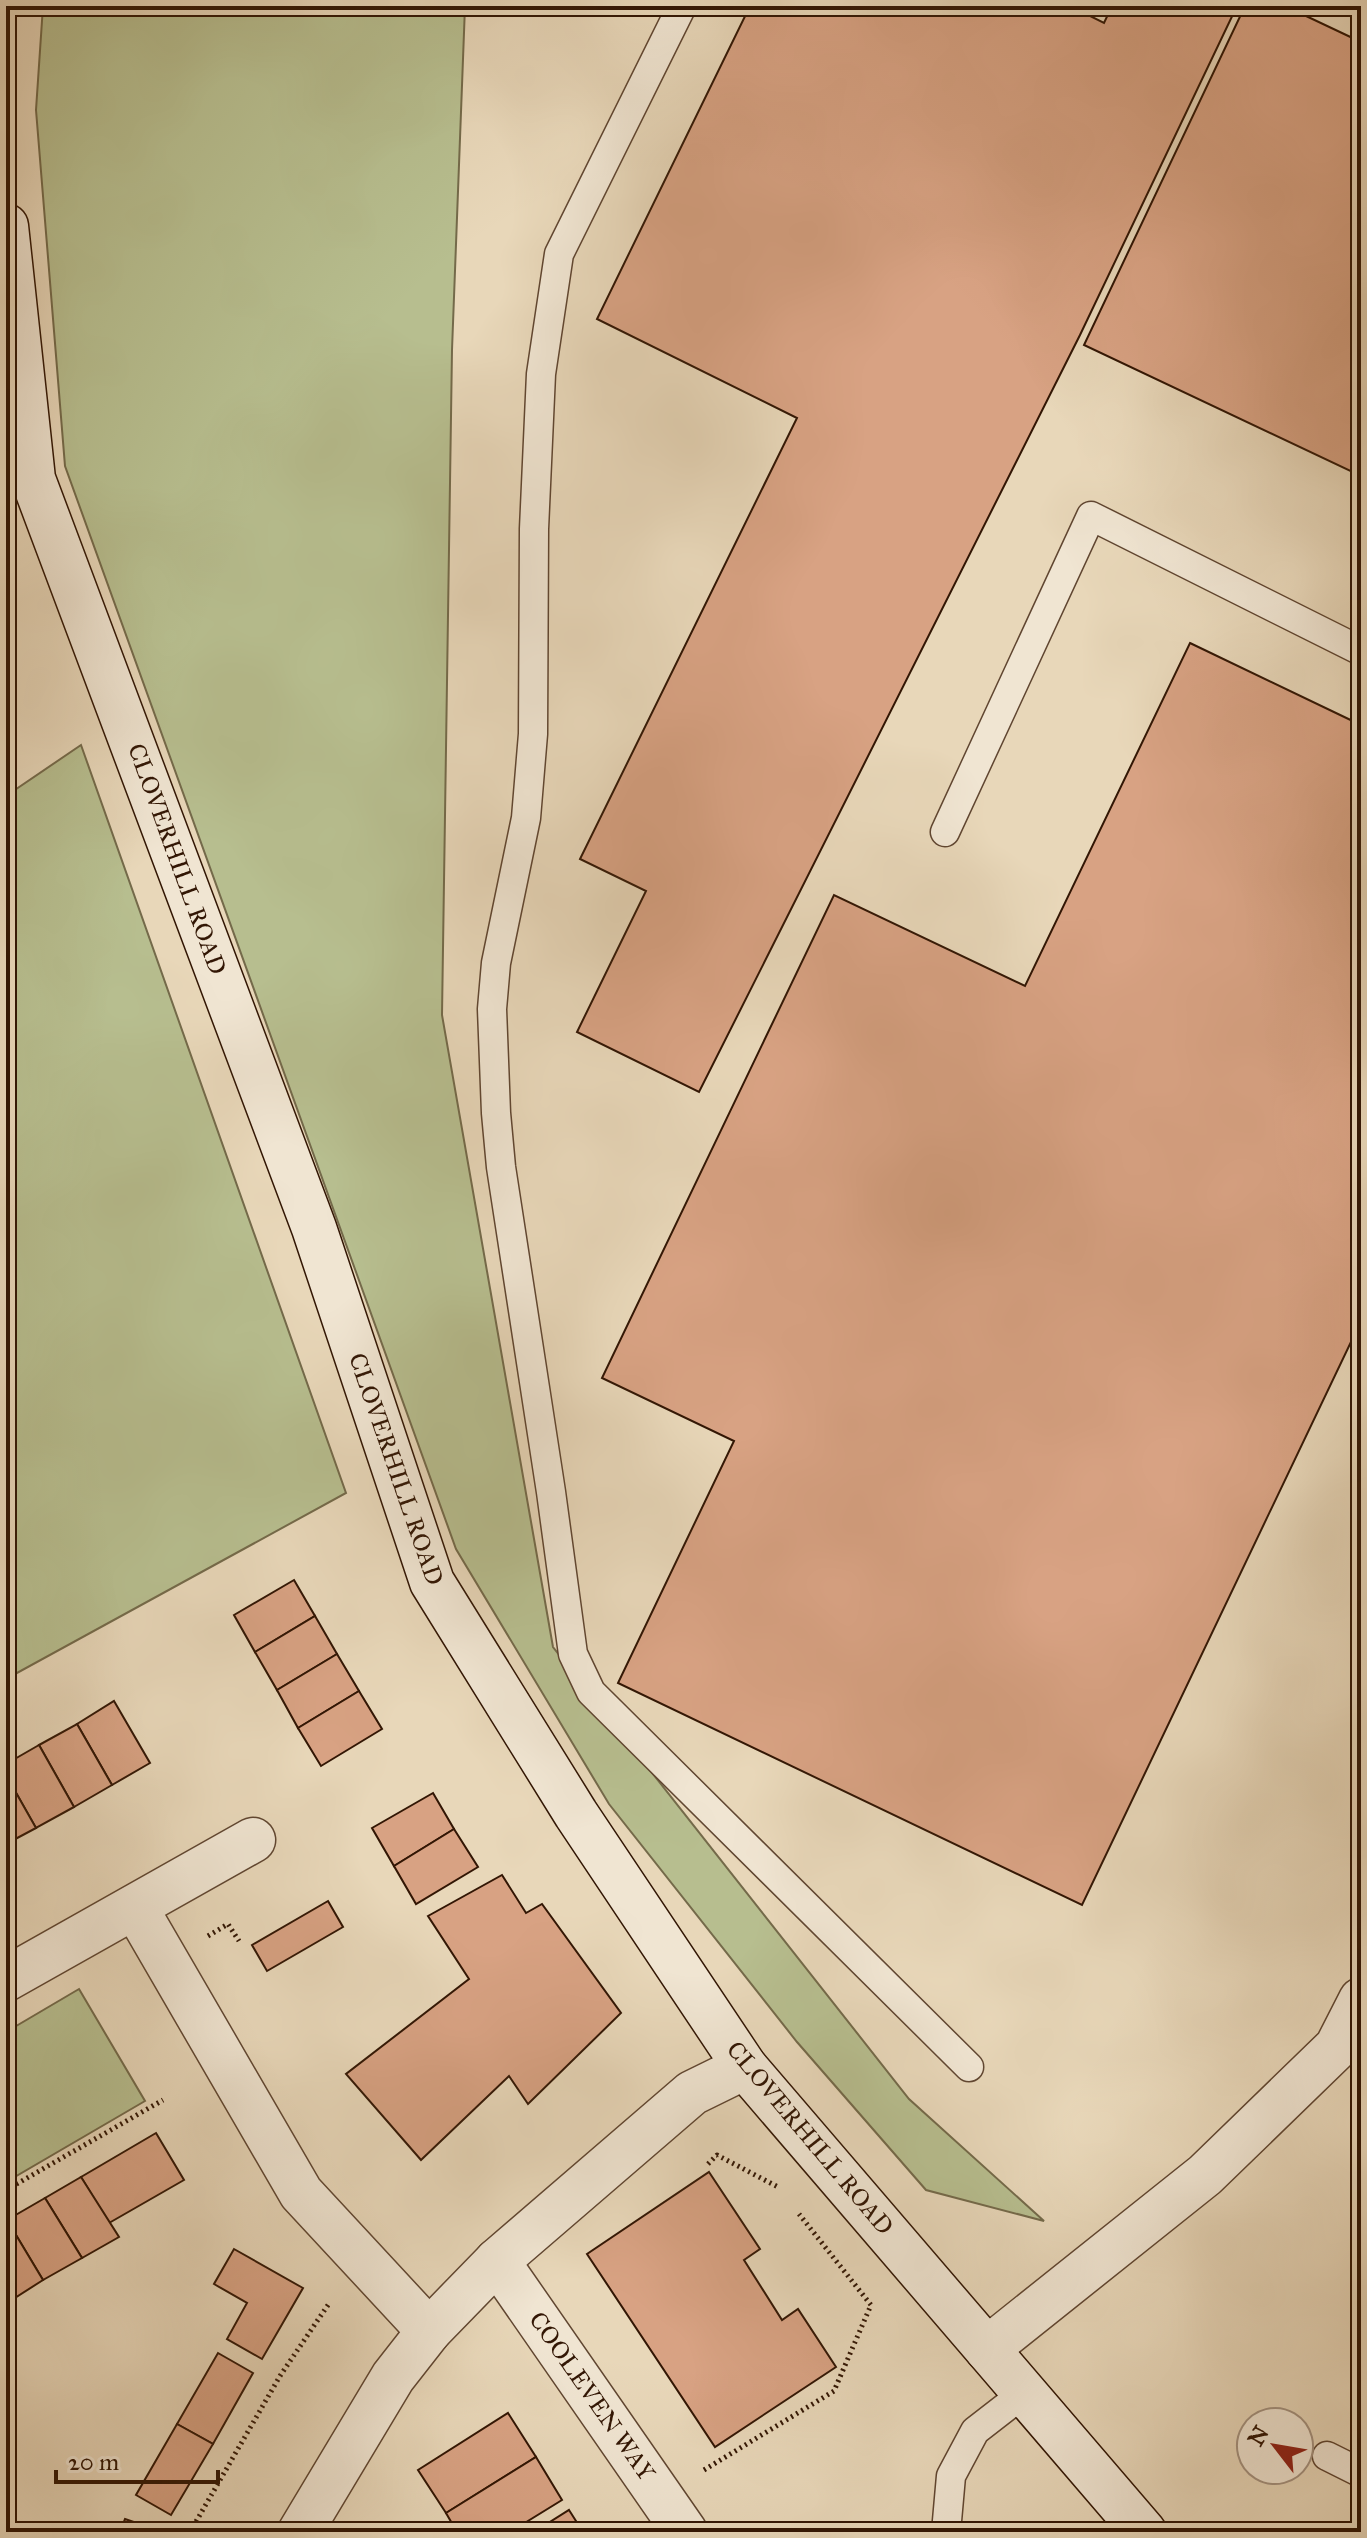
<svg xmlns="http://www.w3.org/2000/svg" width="1367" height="2538" font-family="'IM FELL Great Primer',serif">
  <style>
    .green { fill: #b7be8f; stroke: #746a4a; stroke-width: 2 }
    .building { fill: #d8a283; stroke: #321604; stroke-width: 2 }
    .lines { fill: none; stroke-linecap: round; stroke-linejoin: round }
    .lane-casing { stroke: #604631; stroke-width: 31 }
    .street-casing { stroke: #604631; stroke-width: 47 }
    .secondary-casing { stroke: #321604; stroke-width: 47 }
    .path { stroke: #321604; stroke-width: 5; stroke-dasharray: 2 4; stroke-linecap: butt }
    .lane { stroke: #f0e5d2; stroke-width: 28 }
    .street { stroke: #f0e5d2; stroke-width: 44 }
    .secondary { stroke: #f0e5d2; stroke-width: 44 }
    .labels { text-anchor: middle; stroke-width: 7; stroke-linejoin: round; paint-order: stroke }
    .street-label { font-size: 24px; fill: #321604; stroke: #f0e5d2 }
  </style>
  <rect width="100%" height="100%" fill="#e8d7b9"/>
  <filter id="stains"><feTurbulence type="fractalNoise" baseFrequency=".0025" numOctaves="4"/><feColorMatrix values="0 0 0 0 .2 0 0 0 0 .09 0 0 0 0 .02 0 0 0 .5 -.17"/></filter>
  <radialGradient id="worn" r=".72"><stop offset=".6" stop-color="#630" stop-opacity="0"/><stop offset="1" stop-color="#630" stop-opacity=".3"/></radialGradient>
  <g class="green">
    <polygon points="43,6 465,6 452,350 442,1015 553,1647 909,2099 1044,2221 926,2190 797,2042 609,1804 456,1549 65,466 36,110"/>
    <polygon points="81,745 346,1493 6,1679 6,796"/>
    <polygon points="79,1989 145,2101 6,2182 6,2032"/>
  </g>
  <g class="building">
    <polygon points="750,6 1070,6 1104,23 1112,6 1237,6 1080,335 699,1092 577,1032 646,891 580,859 797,418 597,319"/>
    <polygon points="1245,6 1285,6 1361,42 1361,476 1084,345"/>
    <polygon points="1190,643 1361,725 1361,1321 1082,1905 618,1683 734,1441 602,1378 834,895 1025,986"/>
    <polygon points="294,1580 315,1616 255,1652 234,1615"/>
    <polygon points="315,1616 337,1654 277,1690 255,1652"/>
    <polygon points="337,1654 359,1691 298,1728 277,1690"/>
    <polygon points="359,1691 382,1729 321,1766 298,1728"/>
    <polygon points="114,1701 150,1763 112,1785 77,1724"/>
    <polygon points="77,1724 112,1785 74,1807 39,1745"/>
    <polygon points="39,1745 74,1807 36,1828 6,1775 6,1764"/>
    <polygon points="6,1775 36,1828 6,1844"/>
    <polygon points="433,1793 454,1829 394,1866 372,1828"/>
    <polygon points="454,1829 478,1867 416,1904 394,1866"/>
    <polygon points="502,1875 526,1913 542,1904 621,2013 528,2104 509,2076 421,2160 346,2074 469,1979 428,1916"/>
    <polygon points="328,1901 343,1927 267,1971 252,1945"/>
    <polygon points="156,2133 184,2180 109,2223 81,2177"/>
    <polygon points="709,2172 760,2249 744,2260 782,2320 798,2309 836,2367 715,2447 587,2254"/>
    <polygon points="81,2177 119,2237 82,2258 45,2198"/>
    <polygon points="45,2198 82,2258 43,2280 7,2220"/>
    <polygon points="7,2220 43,2280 7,2303 6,2302"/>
    <polygon points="234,2249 303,2288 262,2359 227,2339 247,2303 214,2284"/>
    <polygon points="218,2353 253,2373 213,2444 177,2424"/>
    <polygon points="508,2413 536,2457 446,2513 418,2470"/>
    <polygon points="177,2424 213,2444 171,2515 136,2495"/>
    <polygon points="536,2457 562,2500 510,2532 457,2532 446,2513"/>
    <polygon points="569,2510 583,2532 534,2532"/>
    <polygon points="125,2519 163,2532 120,2532"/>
    <polygon points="6,2522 16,2526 14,2532 6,2532"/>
  </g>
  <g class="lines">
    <defs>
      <g id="lane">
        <polyline points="682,6 559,254 541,374 534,529 533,734 526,818 496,963 492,1009 496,1113 501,1167 551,1492 573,1654 591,1692 969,2067"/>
        <polyline points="945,832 1091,516 1361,651"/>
        <polyline points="1327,2456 1361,2473"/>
        <polyline points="946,2532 951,2476 975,2431 1024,2393"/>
      </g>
      <g id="street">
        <polyline points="135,1907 301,2193 429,2331"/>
        <polyline points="6,1979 253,1840"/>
        <polyline points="497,2261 685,2532"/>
        <polyline points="987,2349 1205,2175 1337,2047 1361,2000"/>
        <polyline points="300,2532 393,2377 429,2331 497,2261 692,2093 745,2067"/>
      </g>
      <polyline id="secondary" points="6,226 33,479 314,1228 432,1582 576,1814 745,2067 1144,2532"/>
    </defs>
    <use href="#lane" class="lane-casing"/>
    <use href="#street" class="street-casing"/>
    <use href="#secondary" class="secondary-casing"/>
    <g class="path">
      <polyline points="208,1936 228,1924 239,1941"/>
      <polyline points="708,2164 717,2155 778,2187"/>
      <polyline points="6,2190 163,2100"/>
      <polyline points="704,2470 834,2391 871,2305 799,2214"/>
      <polyline points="190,2532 280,2376 330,2302"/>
    </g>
    <use href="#lane" class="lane"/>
    <use href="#street" class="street"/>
    <use href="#secondary" class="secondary"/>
  </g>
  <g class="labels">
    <g class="street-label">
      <text transform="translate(177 859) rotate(70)" y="8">CLOVERHILL ROAD</text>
      <text transform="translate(396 1469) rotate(71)" y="8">CLOVERHILL ROAD</text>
      <text transform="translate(810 2138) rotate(50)" y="8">CLOVERHILL ROAD</text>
      <text transform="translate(592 2396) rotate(55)" y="8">COOLEVEN WAY</text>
    </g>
  </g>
  <rect width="1367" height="2538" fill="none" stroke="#e8d7b9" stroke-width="32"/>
  <rect x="8" y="8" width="1351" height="2522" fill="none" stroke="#321604" stroke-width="4"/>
  <rect x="16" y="16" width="1335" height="2506" fill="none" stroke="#321604" stroke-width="2"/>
  <g transform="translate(1275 2446) rotate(301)"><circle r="38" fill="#f0e5d2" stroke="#a49280" stroke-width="2"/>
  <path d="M0-6L14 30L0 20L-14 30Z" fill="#8f2418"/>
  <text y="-12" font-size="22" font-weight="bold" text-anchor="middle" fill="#321604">N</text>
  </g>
  <path d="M56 2470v12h162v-12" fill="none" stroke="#321604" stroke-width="4"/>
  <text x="68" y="2470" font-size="24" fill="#321604" stroke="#f0e5d2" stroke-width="6" paint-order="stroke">20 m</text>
  <rect width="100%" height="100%" filter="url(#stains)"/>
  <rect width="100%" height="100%" fill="url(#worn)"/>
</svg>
